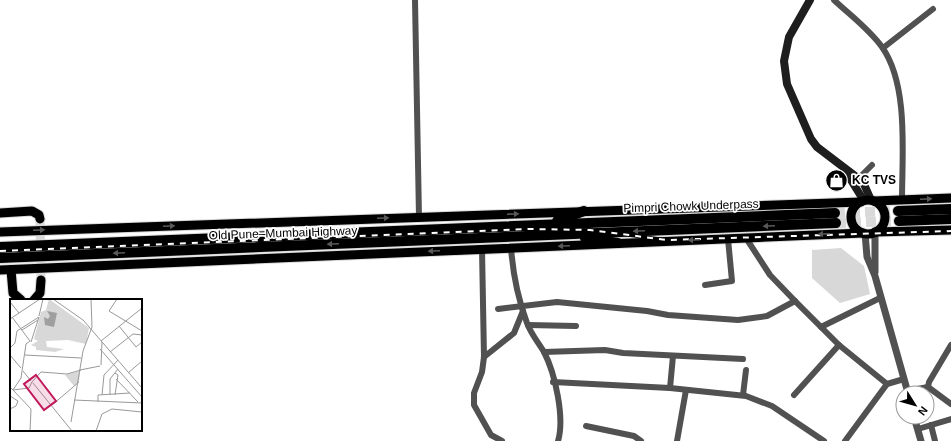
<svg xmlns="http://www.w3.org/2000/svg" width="951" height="441" font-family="Arial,sans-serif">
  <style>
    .green { fill: #d8d8d8 }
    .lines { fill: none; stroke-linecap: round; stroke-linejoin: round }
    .primary-tunnel { stroke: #d9d9d9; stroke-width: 9; stroke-dasharray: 9 4.5; stroke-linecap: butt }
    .trunk-tunnel { stroke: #d9d9d9; stroke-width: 10; stroke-dasharray: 10 5; stroke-linecap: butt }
    .primary-casing { stroke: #dbdbdb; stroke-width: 11 }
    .trunk-casing { stroke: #dbdbdb; stroke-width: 12 }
    .minor { stroke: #515151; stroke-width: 6 }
    .tertiary { stroke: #515151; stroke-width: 7 }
    .secondary { stroke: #1e1e1e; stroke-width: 8 }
    .primary { stroke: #000; stroke-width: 9 }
    .trunk { stroke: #000; stroke-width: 10 }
    .rail-casing { stroke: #000; stroke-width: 3.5 }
    .rail { stroke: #fff; stroke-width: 2; stroke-dasharray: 6; stroke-linecap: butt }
    .oneway { fill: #595959 }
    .labels { text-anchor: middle; stroke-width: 3.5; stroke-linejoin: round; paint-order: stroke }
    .poi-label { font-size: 12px; font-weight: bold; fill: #000; stroke: #fff; text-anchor: start }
    .street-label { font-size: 12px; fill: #000; stroke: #fff }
    .inset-road { fill: none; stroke: #999; stroke-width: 1 }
    .view { fill: #c2185b; fill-opacity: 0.15; stroke: #c2185b; stroke-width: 2 }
    .inset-edge { fill: none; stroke: #000; stroke-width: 2 }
  </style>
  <rect width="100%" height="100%" fill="#fff"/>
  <polygon class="green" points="841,248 864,266 870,294 840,303 812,278 812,250"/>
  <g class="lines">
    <polyline class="primary-tunnel" points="40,219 41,280"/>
    <g class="trunk-tunnel">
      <polyline points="835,213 898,211"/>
      <polyline points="836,223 899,221"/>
    </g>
    <defs>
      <g id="primary">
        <circle cx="868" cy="217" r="17"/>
        <polyline points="874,201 951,198"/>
        <polyline points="0,213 32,211 39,215 40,219"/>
        <polyline points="0,232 861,202"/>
        <polyline points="875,232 951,230"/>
        <polyline points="0,270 863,233"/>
        <polyline points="11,270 13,293 21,300"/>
        <polyline points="34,300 40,293 41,280"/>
      </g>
      <g id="trunk">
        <polyline points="898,211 951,209"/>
        <polyline points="557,221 584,211"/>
        <polyline points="899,221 951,219"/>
        <polyline points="585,238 618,243"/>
        <polyline points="0,247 835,213"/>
        <polyline points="0,258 836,223"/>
      </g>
    </defs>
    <use href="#primary" class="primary-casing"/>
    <use href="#trunk" class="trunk-casing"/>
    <g class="minor">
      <polyline points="415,0 419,217"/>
      <path d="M834,0C850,15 869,29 882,47C909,85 902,155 902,200"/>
      <polyline points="883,48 933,9"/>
      <polyline points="859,178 872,165"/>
      <polyline points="746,238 770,275 795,301 839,345 887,384 904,379"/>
      <path d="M511,248C513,274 518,299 527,323C531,334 538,342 544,352C555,373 565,418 558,441"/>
      <polyline points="482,249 484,357 482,372 474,393 474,405 491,435 502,441"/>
      <polyline points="705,285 732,281 728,239"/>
      <polyline points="498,309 557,302 647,311 668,315 738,320 767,316 795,301"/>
      <polyline points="528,325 576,326"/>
      <polyline points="821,327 880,298"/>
      <polyline points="951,345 929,382 928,387 951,404"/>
      <polyline points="544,352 605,350 623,353 743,359"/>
      <polyline points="484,357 514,333 523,311"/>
      <polyline points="553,382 670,388 746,396 772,406 824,441"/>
      <polyline points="670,388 673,356"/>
      <polyline points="907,391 928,387"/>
      <polyline points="743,395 746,370"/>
      <polyline points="794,395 839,345"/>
      <polyline points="931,425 935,441"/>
      <polyline points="586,426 634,436 641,441"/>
      <polyline points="918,429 951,419"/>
      <polyline points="677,441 686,390"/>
      <polyline points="845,441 887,384"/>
    </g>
    <g class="tertiary">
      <polyline points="875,232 875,272"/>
      <polyline points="865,233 867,257 875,276 908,393"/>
      <polyline points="914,417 921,441"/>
    </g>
    <g class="secondary">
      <polyline points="810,0 789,37 784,61 787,84 811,139 817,147 863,182 871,200"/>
      <polyline points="846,172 864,201"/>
    </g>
    <use href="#primary" class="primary"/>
    <use href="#trunk" class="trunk"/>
    <defs>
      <polyline id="rail" points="0,251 529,229 590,230 667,240 951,231"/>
    </defs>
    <use href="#rail" class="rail-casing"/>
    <use href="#rail" class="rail"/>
  </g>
  <defs><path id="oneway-solid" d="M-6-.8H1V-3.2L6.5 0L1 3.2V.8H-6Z"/></defs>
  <g class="oneway">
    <use href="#oneway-solid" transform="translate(926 199) rotate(-2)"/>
    <use href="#oneway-solid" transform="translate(513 214) rotate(-2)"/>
    <use href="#oneway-solid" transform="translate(383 218) rotate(-2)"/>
    <use href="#oneway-solid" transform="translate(169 226) rotate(-2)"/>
    <use href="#oneway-solid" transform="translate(769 226) rotate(178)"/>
    <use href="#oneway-solid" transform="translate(39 230) rotate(-2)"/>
    <use href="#oneway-solid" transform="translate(639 231) rotate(178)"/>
    <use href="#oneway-solid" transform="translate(824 234) rotate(177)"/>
    <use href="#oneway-solid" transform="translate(694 240) rotate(178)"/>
    <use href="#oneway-solid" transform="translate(333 244) rotate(178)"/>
    <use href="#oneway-solid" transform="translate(564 246) rotate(177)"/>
    <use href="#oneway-solid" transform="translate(434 251) rotate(177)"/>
    <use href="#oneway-solid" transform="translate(119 253) rotate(178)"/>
  </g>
  <defs>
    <symbol id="shop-disc" viewBox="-11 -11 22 22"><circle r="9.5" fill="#000" stroke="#fff"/><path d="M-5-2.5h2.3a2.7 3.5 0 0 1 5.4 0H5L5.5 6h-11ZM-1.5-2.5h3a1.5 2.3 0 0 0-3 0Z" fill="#fff"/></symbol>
  </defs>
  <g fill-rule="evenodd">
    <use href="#shop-disc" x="824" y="168" width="25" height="25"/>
  </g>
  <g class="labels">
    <g class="poi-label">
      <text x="852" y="184">KC TVS</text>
    </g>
    <g class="street-label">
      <text transform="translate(691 206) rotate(-2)" y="4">Pimpri Chowk Underpass</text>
      <text transform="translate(283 233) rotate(-2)" y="4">Old Pune–Mumbai Highway</text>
    </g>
  </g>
  <g transform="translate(10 299)">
    <rect width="132" height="132" fill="#fff"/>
    <path d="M39,0L79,29L76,45L58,41L36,42L37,48L54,50L45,53L26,51V48L21,46L28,42L24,40L31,13L36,11ZM70,72L69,83L64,87L55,76Z" fill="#d8d8d8"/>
    <path d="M37,12L47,14L44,28L35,26L34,18L38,20L40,17Z" fill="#9f9f9f"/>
    <path class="inset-road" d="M43,0L73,21L132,89M107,0L99,12L132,32M0,3L9,14M29,17L33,0M2,18L20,42M0,20L30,0M109,27L126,48L132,43M12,31L28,21M91,42L132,9M21,43L29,18M0,49L5,44L7,32L29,18M90,50L132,98M100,53L123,35L132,36M0,56L11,69M15,56L71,59M91,66L92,43M70,71L90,67M13,72L21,82M105,74L108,76L105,96M118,74L132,62M106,80L128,103M22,83L31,73L57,75L71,71M23,84L62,132M0,88L3,91L19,89L22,83M3,91L21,110L20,132M3,91L11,79L16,45L20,42M92,96L94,76L108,61M100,96V80L108,70M0,97L8,102L6,107L0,110M64,101L132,104M88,103V96L120,94M42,106L69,83M61,123L73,52L82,28L81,0M86,132L92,115L102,110L132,113"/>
    <path class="view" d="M26,76L46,102L34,111L14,85Z"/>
    <rect width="132" height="132" class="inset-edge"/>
  </g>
  <g transform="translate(915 405) rotate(127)"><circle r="19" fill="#ffffff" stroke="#999999"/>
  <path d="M0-3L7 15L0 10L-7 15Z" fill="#000000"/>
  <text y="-6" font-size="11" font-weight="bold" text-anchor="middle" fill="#000000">N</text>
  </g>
</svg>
